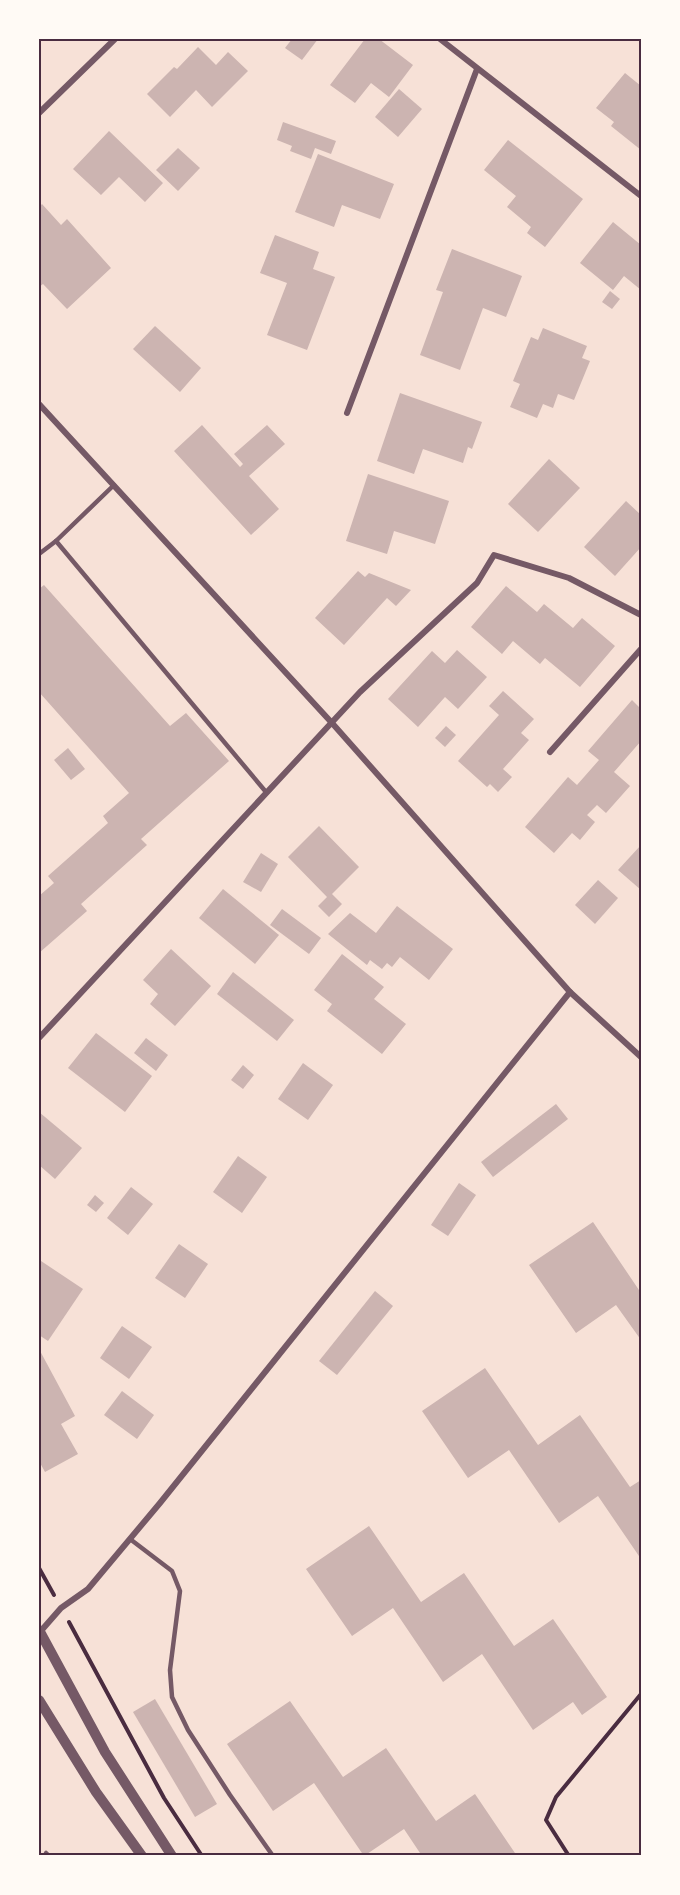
<svg xmlns="http://www.w3.org/2000/svg" width="680" height="1895" font-family="'DejaVu Sans',sans-serif">
  <style>
    .building { fill: #ccb4b1 }
    .lines { fill: none; stroke-linecap: round; stroke-linejoin: round }
    .path { stroke: #4a2c40; stroke-width: 4 }
    .service { stroke: #755966; stroke-width: 4.5 }
    .minor { stroke: #755966; stroke-width: 6 }
    .tertiary { stroke: #755966; stroke-width: 10 }
    .neatline { fill: none; stroke: #4a2c40; stroke-width: 2 }
  </style>
  <rect width="100%" height="100%" fill="#f7e1d7"/>
  <g class="building">
    <polygon points="292,39 318,39 302,60 285,48"/>
    <polygon points="365,39 379,39 413,65 389,97 371,83 355,103 330,85"/>
    <polygon points="198,47 216,65 228,52 248,71 212,107 196,90 170,117 147,94 174,67 177,69"/>
    <polygon points="625,73 641,86 641,150 611,126 614,122 596,108"/>
    <polygon points="399,89 422,109 398,137 375,117"/>
    <polygon points="283,122 336,141 331,154 315,148 311,159 290,151 292,146 277,140"/>
    <polygon points="109,131 163,183 145,202 119,177 101,195 73,169"/>
    <polygon points="508,140 583,199 545,247 527,233 531,227 507,207 516,196 484,170"/>
    <polygon points="178,148 200,168 178,191 156,170"/>
    <polygon points="318,154 394,184 380,219 342,205 334,227 295,212"/>
    <polygon points="42,204 61,225 67,219 111,268 67,309 43,284 39,287 39,207"/>
    <polygon points="613,222 641,245 641,290 624,276 613,290 580,263"/>
    <polygon points="275,235 319,252 313,269 335,277 307,350 267,335 287,283 260,273"/>
    <polygon points="452,249 522,276 506,317 483,308 460,370 420,355 443,292 436,290"/>
    <polygon points="610,291 620,299 612,309 602,302"/>
    <polygon points="155,326 201,368 180,392 133,349"/>
    <polygon points="543,328 587,346 582,358 590,361 574,400 558,394 553,408 543,404 537,418 510,407 520,384 513,381 531,337 538,340"/>
    <polygon points="400,393 482,422 472,449 468,447 463,463 423,449 414,474 377,461"/>
    <polygon points="202,425 240,467 243,464 234,454 267,425 285,444 249,476 279,509 251,535 174,451"/>
    <polygon points="549,459 580,488 538,532 508,504"/>
    <polygon points="368,474 449,501 435,544 394,531 387,554 346,541"/>
    <polygon points="626,501 641,515 641,547 615,576 584,547"/>
    <polygon points="358,571 365,577 369,573 411,590 396,606 387,598 344,645 315,618"/>
    <polygon points="44,585 170,726 186,713 229,761 141,839 147,845 81,904 87,911 39,953 39,896 54,883 48,876 108,823 103,816 129,793 39,692 39,589"/>
    <polygon points="506,586 537,612 544,604 573,628 582,618 615,646 580,687 545,658 540,664 513,641 502,654 471,627"/>
    <polygon points="457,650 487,677 458,709 445,697 418,727 388,699 432,651 445,663"/>
    <polygon points="503,691 534,719 521,733 529,740 503,769 512,777 498,792 490,784 487,787 458,761 499,715 489,706"/>
    <polygon points="632,700 641,709 641,741 614,772 630,786 606,813 597,805 587,815 595,822 580,840 572,833 554,853 525,827 568,777 577,785 599,760 588,751"/>
    <polygon points="446,726 456,735 445,747 435,738"/>
    <polygon points="68,748 85,769 71,780 54,760"/>
    <polygon points="319,826 359,867 332,894 342,904 329,917 318,906 327,897 288,857"/>
    <polygon points="641,845 641,890 618,870"/>
    <polygon points="261,853 278,864 261,892 243,882"/>
    <polygon points="598,880 618,898 595,924 575,905"/>
    <polygon points="223,889 279,935 255,964 199,918"/>
    <polygon points="397,906 453,949 429,980 400,957 392,967 387,963 382,969 370,960 367,965 328,934 350,913 376,933"/>
    <polygon points="282,909 321,938 309,954 270,925"/>
    <polygon points="171,949 211,986 175,1026 150,1004 158,994 143,980"/>
    <polygon points="342,954 384,987 374,999 406,1024 382,1054 327,1011 332,1004 314,990"/>
    <polygon points="233,972 294,1020 277,1041 217,994"/>
    <polygon points="96,1033 152,1076 125,1112 68,1068"/>
    <polygon points="146,1038 168,1055 156,1071 134,1053"/>
    <polygon points="303,1063 333,1085 308,1120 278,1099"/>
    <polygon points="243,1065 254,1075 243,1089 231,1080"/>
    <polygon points="556,1104 568,1119 493,1177 481,1162"/>
    <polygon points="39,1112 82,1148 55,1179 39,1165"/>
    <polygon points="238,1156 267,1177 242,1213 213,1192"/>
    <polygon points="459,1183 476,1195 448,1236 431,1225"/>
    <polygon points="131,1187 153,1204 128,1235 107,1218"/>
    <polygon points="95,1195 104,1203 96,1212 87,1205"/>
    <polygon points="593,1222 641,1293 641,1340 616,1305 576,1333 529,1265"/>
    <polygon points="179,1244 208,1264 185,1298 155,1278"/>
    <polygon points="41,1261 83,1289 48,1341 39,1335 39,1265"/>
    <polygon points="375,1291 393,1306 337,1375 319,1361"/>
    <polygon points="122,1326 152,1347 129,1379 100,1358"/>
    <polygon points="39,1349 75,1416 61,1424 78,1454 45,1472 39,1461"/>
    <polygon points="485,1368 538,1445 580,1415 630,1487 641,1480 641,1559 598,1496 559,1523 509,1450 468,1478 422,1411"/>
    <polygon points="122,1391 154,1415 137,1439 104,1415"/>
    <polygon points="369,1526 421,1602 464,1573 514,1646 553,1619 607,1697 582,1715 573,1702 533,1730 482,1654 443,1682 393,1608 352,1636 306,1569"/>
    <polygon points="155,1699 217,1804 195,1817 133,1712"/>
    <polygon points="290,1701 343,1777 386,1748 436,1821 475,1794 517,1856 422,1856 404,1829 364,1856 314,1783 273,1811 227,1744"/>
  </g>
  <g class="lines">
    <g class="path">
      <polyline points="39,1568 54,1595"/>
      <polyline points="69,1622 164,1798 202,1856"/>
      <polyline points="569,1856 546,1820 556,1797 641,1694"/>
    </g>
    <g class="service">
      <polyline points="56,541 266,792"/>
      <polyline points="39,554 56,541 114,485"/>
      <polyline points="130,1539 172,1571 180,1591 170,1670 172,1697 188,1730 230,1795 273,1856"/>
      <polyline points="46,1853 49,1856"/>
    </g>
    <g class="minor">
      <polyline points="440,39 641,196"/>
      <polyline points="39,113 115,39"/>
      <polyline points="39,404 332,723 570,992 641,1057"/>
      <polyline points="347,413 477,69"/>
      <polyline points="550,752 641,649"/>
      <polyline points="39,1038 360,692 477,583 494,555 569,578 641,615"/>
      <polyline points="40,1632 61,1608 88,1589 160,1503 570,992"/>
    </g>
    <g class="tertiary">
      <polyline points="39,1630 105,1752 172,1856"/>
      <polyline points="39,1700 96,1792 142,1856"/>
    </g>
  </g>
  <rect width="680" height="1895" fill="none" stroke="#fffaf5" stroke-width="81"/>
  <rect x="40" y="40" width="600" height="1814" class="neatline"/>
</svg>
